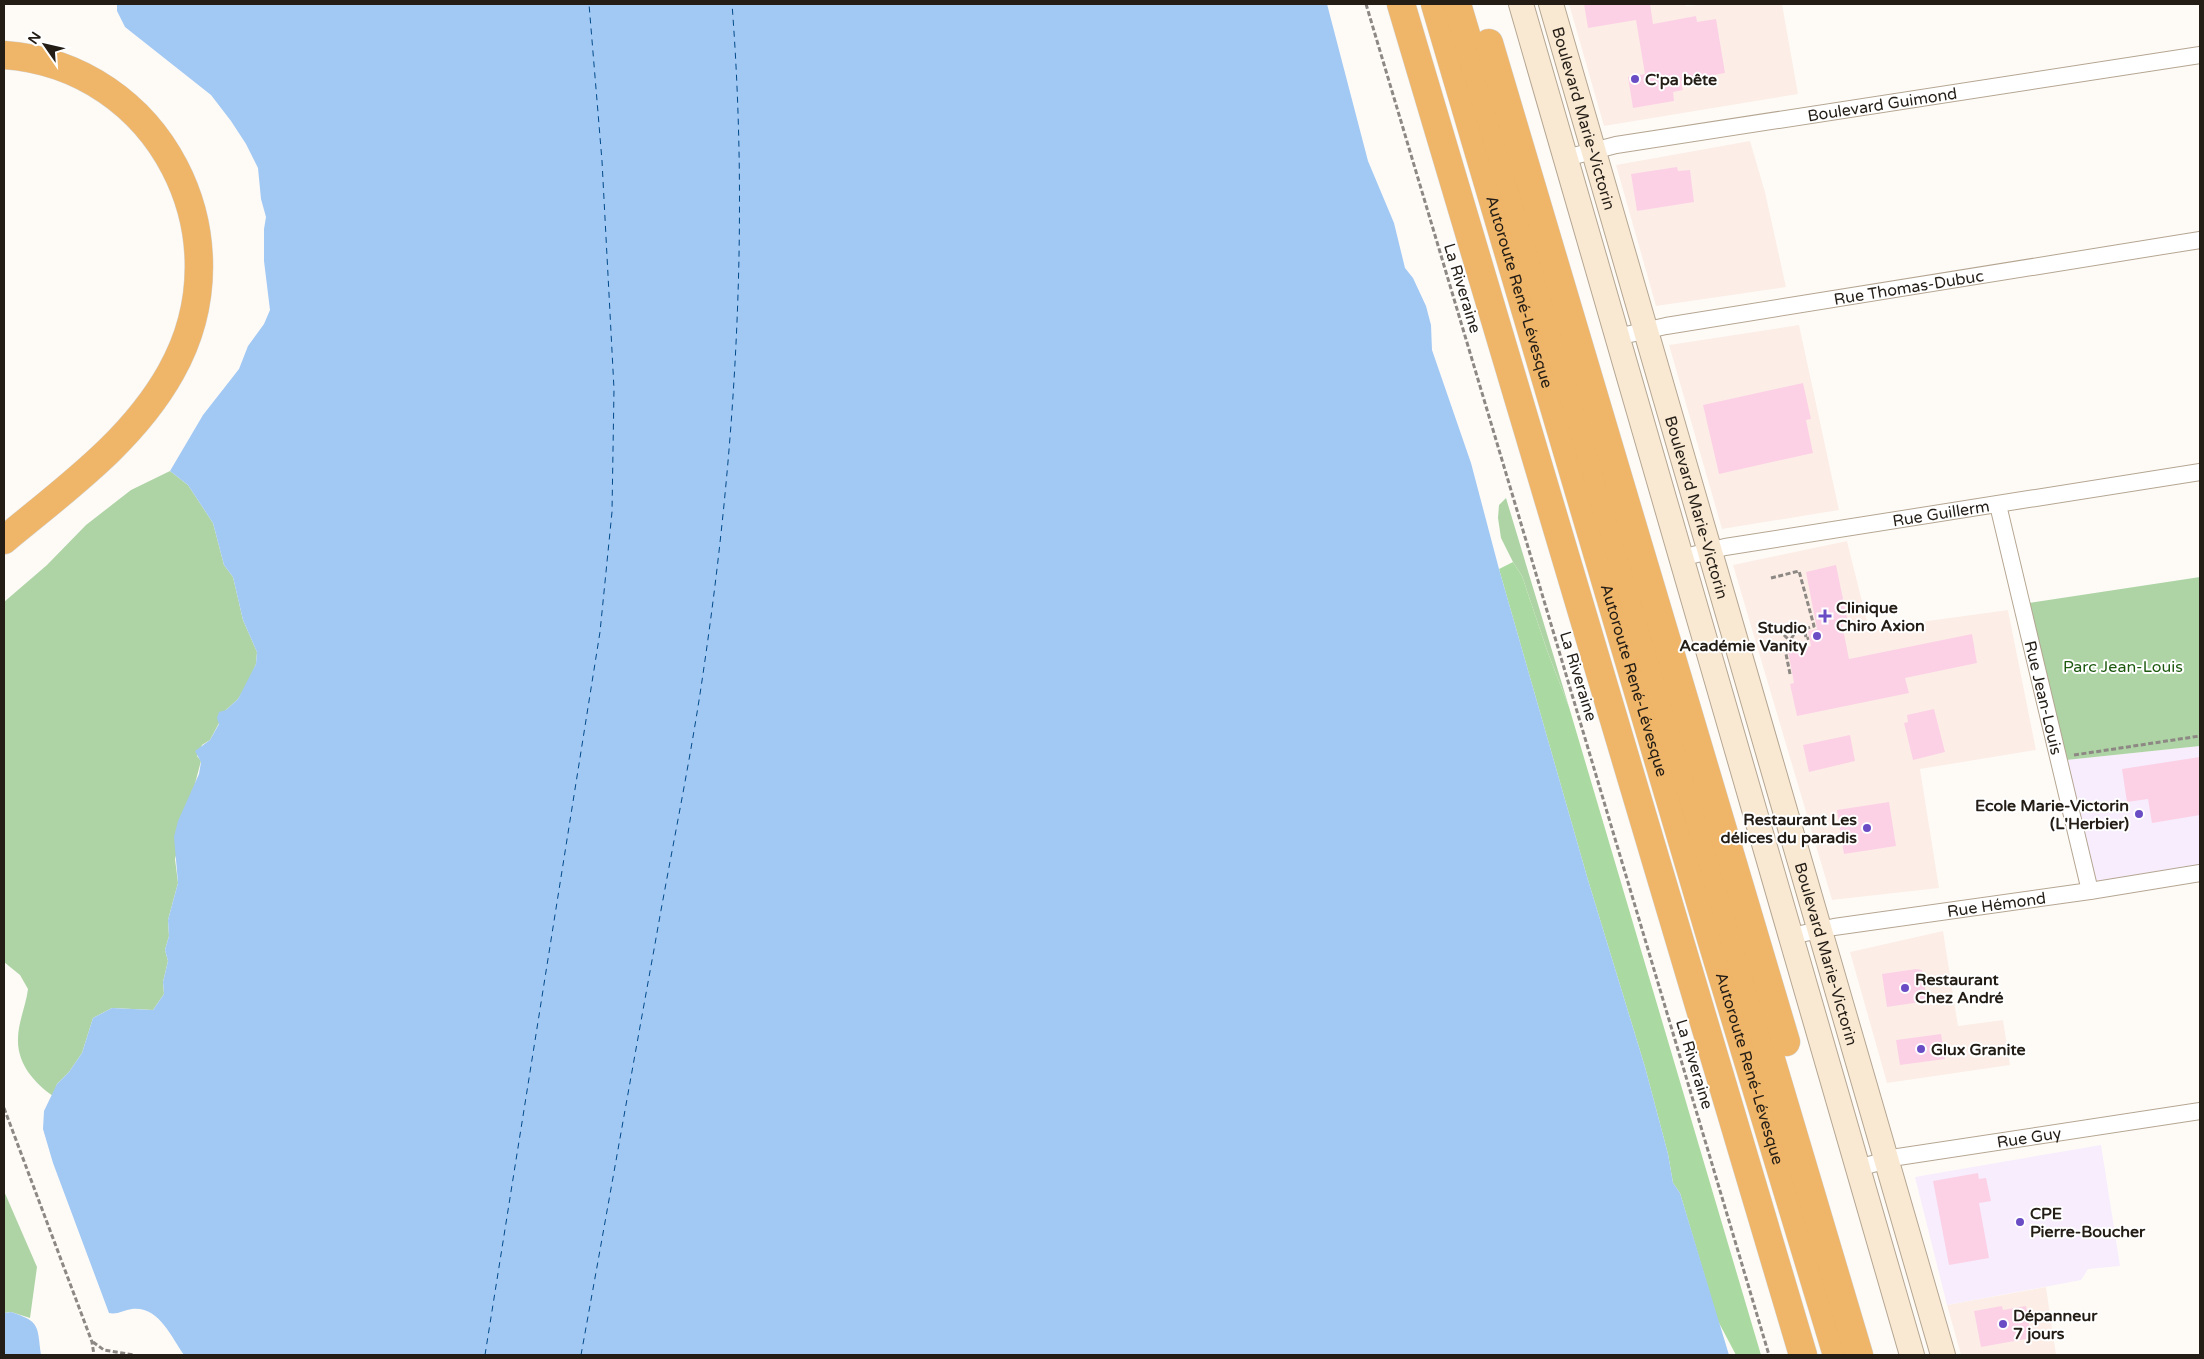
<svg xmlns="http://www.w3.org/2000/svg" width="2204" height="1359" font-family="'Varela Round',sans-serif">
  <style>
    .commercial { fill: #fceee7 }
    .education { fill: #f7edfd }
    .green { fill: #aed4a6 }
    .forest { fill: #aadaa1 }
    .water { fill: #a2c8f4 }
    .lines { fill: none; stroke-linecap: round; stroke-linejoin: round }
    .ferry { stroke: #014a89; stroke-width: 1; stroke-dasharray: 6 5; stroke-linecap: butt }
    .building { fill: #fcd1e6 }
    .street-casing { stroke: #b5a692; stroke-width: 18 }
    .secondary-casing { stroke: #b5a692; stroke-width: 26 }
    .highway-casing { stroke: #d7d6d5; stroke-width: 29 }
    .path { stroke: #8d8883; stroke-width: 3; stroke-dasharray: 5 2.5; stroke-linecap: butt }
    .street { stroke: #fff; stroke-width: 16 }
    .secondary { stroke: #fae9d2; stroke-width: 24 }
    .highway { stroke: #efb568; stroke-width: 28 }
    .poi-dot { fill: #6a4cc5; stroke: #fff; stroke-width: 2 }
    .labels { text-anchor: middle; stroke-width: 4; stroke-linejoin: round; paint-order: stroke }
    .poi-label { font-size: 16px; font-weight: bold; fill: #231d16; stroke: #fff; text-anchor: start }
    .street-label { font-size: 16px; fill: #231d16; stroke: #fff }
    .park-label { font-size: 16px; fill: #1d5a0f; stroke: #fff }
  </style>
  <rect width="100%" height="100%" fill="#fefbf7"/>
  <g class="commercial">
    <polygon points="1569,4 1685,4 1686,6 1709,4 1782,4 1798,94 1604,126"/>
    <polygon points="1750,141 1765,192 1786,287 1656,306 1616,165"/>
    <polygon points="1799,325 1839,510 1722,529 1669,345"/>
    <polygon points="1847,541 1869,629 2008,610 2036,750 1920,769 1939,888 1832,900 1733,565"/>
    <polygon points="1943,931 1958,1026 2003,1020 2010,1065 1887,1083 1850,952"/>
    <polygon points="2046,1287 2056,1355 1961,1355 1947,1305"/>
  </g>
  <g class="education">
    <polygon points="2200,746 2200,868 2093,884 2066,760"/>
    <polygon points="2101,1145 2120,1266 2088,1269 2081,1280 1947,1305 1915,1177"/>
  </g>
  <g class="green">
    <path d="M170,471L188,485L213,523L224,565L233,577L243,620L257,652L256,664L248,682L238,699L226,710L210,740L202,745L197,756L201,761L175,859L178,883L168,920L169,936L165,950L168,961L163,982L164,994L153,1010L112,1008L93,1018L82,1053L69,1072L57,1084L53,1096C34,1083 17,1063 18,1039C18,1022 26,1006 28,989L20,975L4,962V602L47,565L86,525L131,490Z"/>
    <polygon points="1506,498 1569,707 1548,653 1522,576 1513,562 1501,538 1498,518 1499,505"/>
    <polygon points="2200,577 2200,746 2066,760 2029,603"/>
    <polygon points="4,1191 37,1267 30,1318 11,1312 4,1313"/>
  </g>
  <polygon class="forest" points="1513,562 1522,576 1548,653 1569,707 1761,1355 1736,1355 1718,1321 1680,1193 1673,1183 1668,1154 1645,1067 1588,880 1499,569"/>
  <g class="water">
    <path d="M117,4H1327L1368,161L1394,223L1405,268L1413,278L1426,306L1431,325L1432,350L1471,463L1499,569L1588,880L1645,1067L1668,1154L1673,1183L1680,1193L1729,1355H184C171,1337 159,1306 132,1309C124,1310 117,1315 109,1313L53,1163L43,1129L44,1111L57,1084L69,1072L82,1053L93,1018L112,1008L153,1010L164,994L163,982L168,961L165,950L169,936L168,920L178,883L174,837L178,821L199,774L201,762L195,751L210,740L219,724L217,718L219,712L226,710L238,699L256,664L257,652L243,620L233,577L224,565L213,523L188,485L170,471L203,415L239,369L248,346L264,324L270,310L264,261V229L266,217L261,199L258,168L246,144L231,121L211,95L125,27L117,11Z"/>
    <path d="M11,1312C41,1322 37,1326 41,1355H4V1313Z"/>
  </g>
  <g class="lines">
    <g class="ferry">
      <polyline points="485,1355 600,632 612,512 614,389 602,161 589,4"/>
      <path d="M581,1355C606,1218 630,1081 655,944C671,852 691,759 704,667C736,448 749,224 732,4"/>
    </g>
  </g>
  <g class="building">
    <polygon points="1584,4 1650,4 1653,24 1696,16 1697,22 1716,19 1725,73 1681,81 1683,90 1673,92 1674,101 1633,108 1628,77 1645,74 1636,20 1588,28"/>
    <polygon points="1677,167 1678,171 1690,170 1694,202 1637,211 1631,174"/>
    <polygon points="1803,383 1811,419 1806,420 1813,453 1719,474 1703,405"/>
    <polygon points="1836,565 1848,623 1842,624 1849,659 1972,634 1977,663 1905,678 1909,693 1797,716 1790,684 1794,683 1788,651 1811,646 1808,631 1817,629 1806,572"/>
    <polygon points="1934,709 1945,752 1913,760 1904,723 1908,722 1907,715"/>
    <polygon points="1850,735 1855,761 1809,772 1803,745"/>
    <polygon points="2200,757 2200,815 2152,823 2148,799 2127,802 2122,769"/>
    <polygon points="1889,802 1896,846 1844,854 1837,810"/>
    <polygon points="1916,969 1922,970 1927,1001 1887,1007 1882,974"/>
    <polygon points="1941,1034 1945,1059 1900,1065 1896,1040"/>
    <polygon points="1978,1173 1979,1179 1986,1178 1991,1201 1979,1203 1989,1258 1949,1265 1933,1181"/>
    <polygon points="2002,1306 2003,1310 2026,1306 2031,1338 1981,1347 1974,1311"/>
  </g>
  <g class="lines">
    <defs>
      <g id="street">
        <path id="s1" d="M1566,158L1616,145L2200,55"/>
        <path id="s2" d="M1617,337L1666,326L2200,240"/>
        <path id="s3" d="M1998,505L2090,891"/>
        <path id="s4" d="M1681,558L1725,547L2200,472"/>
        <path id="s5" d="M1791,936L1834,927L2090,891L2200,873"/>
        <path id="s6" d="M1858,1168L1898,1157L2200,1111"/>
      </g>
      <g id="secondary">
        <polyline points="1521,4 1912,1355"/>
        <path id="s7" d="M1551,4L1943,1355"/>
      </g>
      <g id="highway">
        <polyline points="1401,4 1803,1355"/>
        <path id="s8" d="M1435,4L1712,942L1837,1355"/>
        <polyline points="1457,4 1859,1355"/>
        <polyline points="1489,43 1786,1042"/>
        <path d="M4,55C160,66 247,237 171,372C132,442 64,490 4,540"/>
      </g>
    </defs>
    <use href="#street" class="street-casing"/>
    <use href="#secondary" class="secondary-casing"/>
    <use href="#highway" class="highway-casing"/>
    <g class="path">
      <polyline points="1366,4 1769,1355"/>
      <polyline points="1771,578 1799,571 1814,626 1805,629"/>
      <polyline points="1784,635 1790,641"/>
      <polyline points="1790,674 1785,649 1797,629 1805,629 1806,639 1809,638"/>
      <polyline points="2074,755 2200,736"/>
      <polyline points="4,1108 92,1342 94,1355"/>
      <polyline points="93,1342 104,1350 134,1355"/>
    </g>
    <use href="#street" class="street"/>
    <use href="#secondary" class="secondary"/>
    <use href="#highway" class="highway"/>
  </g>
  <g class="poi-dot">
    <circle cx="1635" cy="79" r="5"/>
    <path d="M1822.5 608.5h5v5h5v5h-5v5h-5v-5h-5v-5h5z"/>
    <circle cx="1817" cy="636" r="5"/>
    <circle cx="2139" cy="814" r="5"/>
    <circle cx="1867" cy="828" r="5"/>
    <circle cx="1905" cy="988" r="5"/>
    <circle cx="1921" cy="1049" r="5"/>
    <circle cx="2020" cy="1222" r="5"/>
    <circle cx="2003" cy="1324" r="5"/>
  </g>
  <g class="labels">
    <g class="poi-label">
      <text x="1645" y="85">C'pa bête</text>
      <text x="1836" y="613">Clinique<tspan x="1836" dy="18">Chiro Axion</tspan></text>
      <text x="1807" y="633" text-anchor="end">Studio<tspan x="1807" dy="18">Académie Vanity</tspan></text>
      <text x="2129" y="811" text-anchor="end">Ecole Marie-Victorin<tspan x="2129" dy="18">(L'Herbier)</tspan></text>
      <text x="1857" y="825" text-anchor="end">Restaurant Les<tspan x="1857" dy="18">délices du paradis</tspan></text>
      <text x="1915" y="985">Restaurant<tspan x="1915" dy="18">Chez André</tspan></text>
      <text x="1931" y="1055">Glux Granite</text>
      <text x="2030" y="1219">CPE<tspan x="2030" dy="18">Pierre-Boucher</tspan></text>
      <text x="2013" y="1321">Dépanneur<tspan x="2013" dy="18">7 jours</tspan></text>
    </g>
    <g class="street-label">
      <text dy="6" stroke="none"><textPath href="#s1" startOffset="321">Boulevard Guimond</textPath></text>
      <text dy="6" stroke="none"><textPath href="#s7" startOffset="119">Boulevard Marie-Victorin</textPath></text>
      <text dy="6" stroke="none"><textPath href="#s2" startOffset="296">Rue Thomas-Dubuc</textPath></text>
      <text transform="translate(1463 288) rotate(73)" y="6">La Riveraine</text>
      <text dy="6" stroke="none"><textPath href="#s8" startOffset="300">Autoroute René-Lévesque</textPath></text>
      <text dy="6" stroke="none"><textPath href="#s7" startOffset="524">Boulevard Marie-Victorin</textPath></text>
      <text dy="6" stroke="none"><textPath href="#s4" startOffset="264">Rue Guillerm</textPath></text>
      <text transform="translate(1579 676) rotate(73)" y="6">La Riveraine</text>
      <text dy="6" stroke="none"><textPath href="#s8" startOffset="705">Autoroute René-Lévesque</textPath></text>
      <text dy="6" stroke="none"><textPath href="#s3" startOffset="198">Rue Jean-Louis</textPath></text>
      <text dy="6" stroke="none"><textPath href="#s5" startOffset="208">Rue Hémond</textPath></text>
      <text dy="6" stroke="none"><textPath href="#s7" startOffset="989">Boulevard Marie-Victorin</textPath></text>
      <text transform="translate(1695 1064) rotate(73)" y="6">La Riveraine</text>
      <text dy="6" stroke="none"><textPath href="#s8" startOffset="1110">Autoroute René-Lévesque</textPath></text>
      <text dy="6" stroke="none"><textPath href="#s6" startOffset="174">Rue Guy</textPath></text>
    </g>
    <g class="park-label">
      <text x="2123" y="672">Parc Jean-Louis</text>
    </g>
  </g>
  <rect width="2204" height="1359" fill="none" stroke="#231d16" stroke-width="10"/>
  <g transform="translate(45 45) rotate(304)" stroke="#ffffff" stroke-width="4" paint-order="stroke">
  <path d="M0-4L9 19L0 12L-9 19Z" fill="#231d16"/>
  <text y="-8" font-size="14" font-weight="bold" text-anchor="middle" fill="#231d16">N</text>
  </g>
</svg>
